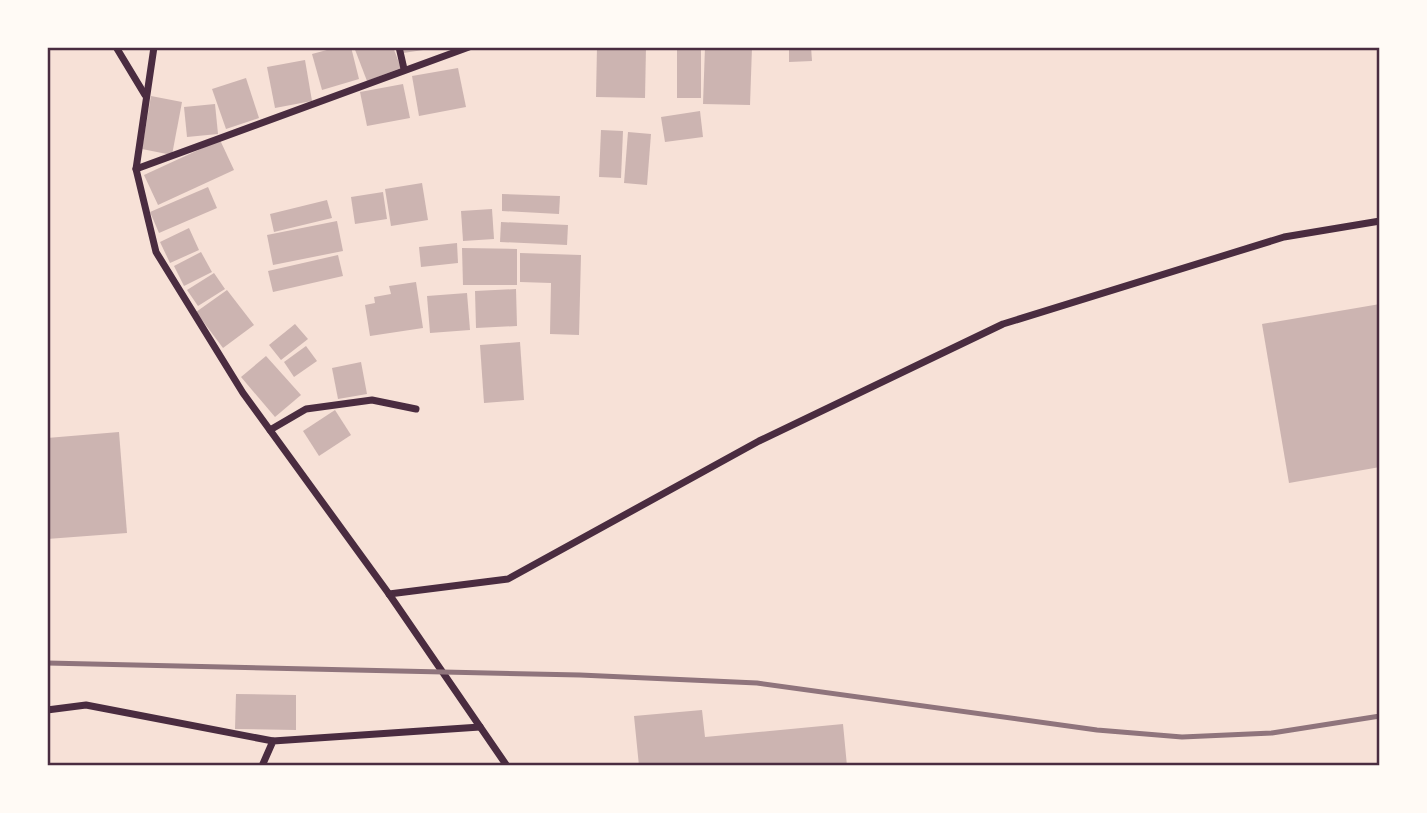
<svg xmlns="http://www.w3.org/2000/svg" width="1427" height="813" font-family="Manrope,sans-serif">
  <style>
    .building { fill: #ccb4b1 }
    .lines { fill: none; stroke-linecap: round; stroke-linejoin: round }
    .minor { stroke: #4a2c40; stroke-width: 7 }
    .rail { stroke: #8f747c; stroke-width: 5 }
    .neatline { fill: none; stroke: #4a2c40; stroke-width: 2.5 }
  </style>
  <rect width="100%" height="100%" fill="#f7e1d7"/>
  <g class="building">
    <polygon points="338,47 351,47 359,79 322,90 312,54"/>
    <polygon points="354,47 393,47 401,68 367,81"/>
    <polygon points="402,47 430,47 430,49 403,53"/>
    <polygon points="597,47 646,47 645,98 596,97"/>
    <rect x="677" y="47" width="24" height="51"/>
    <polygon points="705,47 752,47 750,105 703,104"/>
    <polygon points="789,47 811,47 812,61 789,62"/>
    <polygon points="305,60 312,101 275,108 267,67"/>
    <polygon points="458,68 466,107 419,116 412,76"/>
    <polygon points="246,78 259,118 226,129 212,89"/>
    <polygon points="403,84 410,118 367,126 360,92"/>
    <polygon points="151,96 182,102 172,155 142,149"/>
    <polygon points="215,104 218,134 187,137 184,107"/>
    <polygon points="700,111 703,137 665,142 661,117"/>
    <polygon points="601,130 623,131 621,178 599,177"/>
    <polygon points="628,132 651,134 647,185 624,183"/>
    <polygon points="220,140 234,170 158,205 144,175"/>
    <polygon points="422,183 428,220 391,226 385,189"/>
    <polygon points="208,187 217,208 159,233 150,212"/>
    <polygon points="383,192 387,219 355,224 351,197"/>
    <polygon points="502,194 560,196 559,214 502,211"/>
    <polygon points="327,200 332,218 274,232 270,214"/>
    <polygon points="492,209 494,239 463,241 461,211"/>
    <polygon points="337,221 343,251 273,265 267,235"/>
    <polygon points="501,222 568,225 567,245 500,242"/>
    <polygon points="189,228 199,250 170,263 160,242"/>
    <polygon points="457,243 458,263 421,267 419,247"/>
    <polygon points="462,248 517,249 517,285 463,285"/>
    <polygon points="201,252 212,272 184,286 174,266"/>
    <polygon points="520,253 581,255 579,335 550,334 551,283 520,282"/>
    <polygon points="338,255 343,276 273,292 268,271"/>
    <polygon points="214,273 225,289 198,306 187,290"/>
    <polygon points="416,282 423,328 370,336 365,305 375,303 374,297 391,294 389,286"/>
    <polygon points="516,289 517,326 476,328 475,291"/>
    <polygon points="227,290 254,325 223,348 196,312"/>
    <polygon points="467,293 470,330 430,333 427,296"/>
    <polygon points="1380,304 1380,467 1289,483 1262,324"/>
    <polygon points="295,324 308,339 281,360 269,345"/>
    <polygon points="520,342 524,400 484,403 480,345"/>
    <polygon points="306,346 317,361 294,377 284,362"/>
    <polygon points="266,356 301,395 275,417 241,377"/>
    <polygon points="361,362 367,394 338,399 332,368"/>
    <polygon points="335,410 351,435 319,456 303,431"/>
    <polygon points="119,432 127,533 47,539 47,438"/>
    <polygon points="236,694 296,695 296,730 235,729"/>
    <polygon points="702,710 705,737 843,724 847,766 639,766 634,716"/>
  </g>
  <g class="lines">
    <g class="minor">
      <polyline points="116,47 145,95"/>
      <polyline points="154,47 136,169 156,252 243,393 389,594 507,766"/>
      <polyline points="399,47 404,69"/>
      <polyline points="136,169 469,47"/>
      <polyline points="270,430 306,409 372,400 416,409"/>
      <polyline points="389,594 508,579 759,441 1003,324 1284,237 1380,221"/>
      <polyline points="47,710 86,705 273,741"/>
      <polyline points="262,766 273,741 480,727"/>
    </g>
    <polyline class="rail" points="47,663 580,675 757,683 1097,730 1182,737 1272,733 1380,716"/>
  </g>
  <rect width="1427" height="813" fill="none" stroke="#fffaf5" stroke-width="98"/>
  <rect x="49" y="49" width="1329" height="715" class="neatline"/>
</svg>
